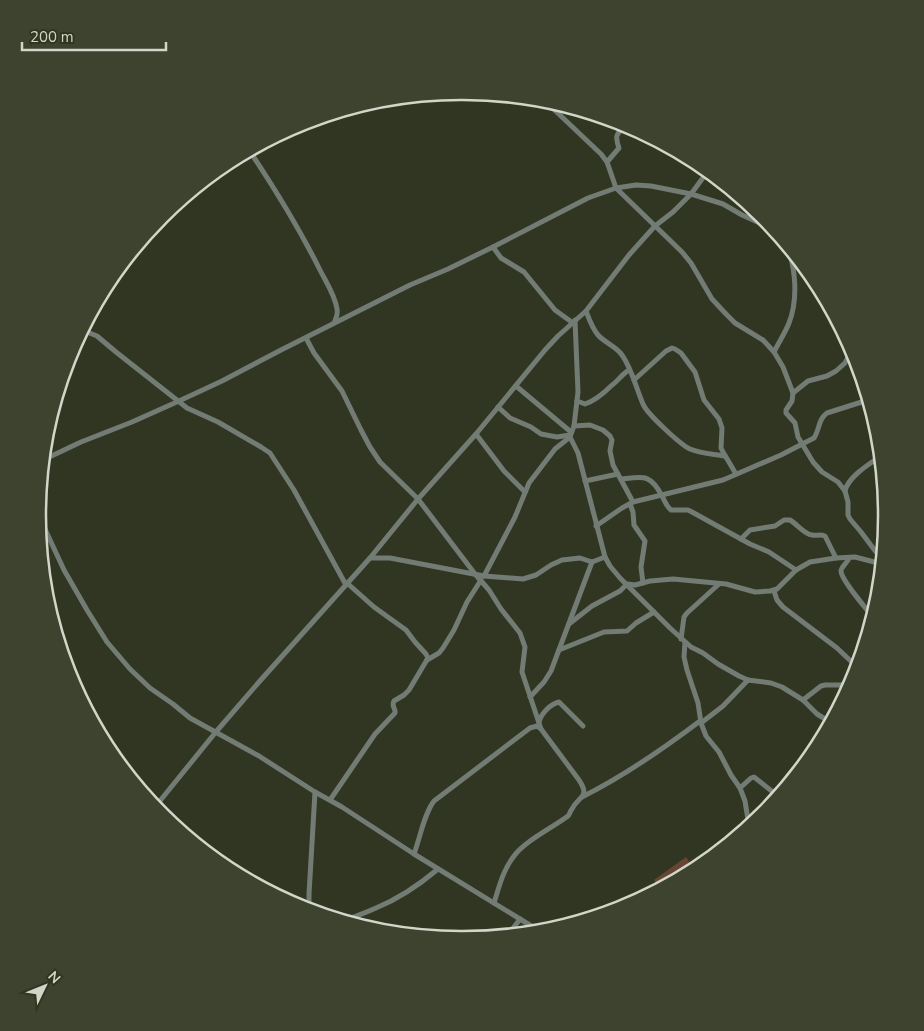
<svg xmlns="http://www.w3.org/2000/svg" width="924" height="1031" font-family="'Nunito Sans',sans-serif">
  <style>
    .green { fill: #664532 }
    .lines { fill: none; stroke-linecap: round; stroke-linejoin: round }
    .minor { stroke: #727c75; stroke-width: 5 }
    .rim { fill: none; stroke: #d2d6c9; stroke-width: 2.5 }
  </style>
  <rect width="100%" height="100%" fill="#303621"/>
  <polygon class="green" points="686,857 695,870 660,889 654,880"/>
  <g class="lines">
    <g class="minor">
      <polyline points="543,99 601,154 607,162 616,188 682,252 691,263 712,299 726,314 735,323 763,340 774,352 783,367 793,393 792,401 786,410 786,413 795,423 798,437 813,462 822,472 838,482 845,491 848,502 848,515 850,519 861,532 882,560"/>
      <path d="M249,150C275,189 299,228 320,270C326,282 335,295 337,309C338,314 336,319 334,323"/>
      <path d="M607,162L619,148C618,145 617,143 617,140C615,134 623,128 628,125"/>
      <polyline points="493,247 501,258 524,272 555,310 573,323"/>
      <path d="M586,311C589,319 592,328 598,335C605,343 616,346 622,355C632,369 636,388 643,404C647,414 681,445 690,449C702,454 713,454 724,456"/>
      <polyline points="575,320 578,392 574,426 570,437 578,453 605,557 610,566 620,578 670,628 691,647 703,653 718,664 739,676 748,680 771,683 782,687 803,700 817,714 830,722"/>
      <polyline points="82,330 97,336 116,352 187,408 218,422 261,447 270,453 294,490 346,585"/>
      <polyline points="306,338 314,353 342,391 361,430 370,447 380,462 418,499 475,574 489,590 501,609 520,633 525,647 522,672 541,729"/>
      <path d="M774,352C779,342 785,333 789,323C798,300 796,269 787,246"/>
      <polyline points="634,380 666,351 672,348 675,349 681,353 695,372 704,400 719,419 722,428 721,448 723,452 736,474"/>
      <polyline points="516,386 571,432"/>
      <polyline points="793,393 808,381 827,376 836,371 845,363 852,349"/>
      <path d="M577,401L585,404C594,401 604,393 611,386C618,381 622,374 629,370"/>
      <polyline points="498,407 510,418 531,427 541,434 557,437 570,435"/>
      <polyline points="574,426 590,425 603,430 610,436 612,440 610,451 613,465 633,502"/>
      <polyline points="476,434 504,471 525,492"/>
      <polyline points="43,460 81,442 132,422 179,401 222,381 281,350 410,285 448,269 493,247 588,198 616,188 636,185 651,186 691,194 723,204 742,215 773,229"/>
      <path d="M621,479C643,477 650,473 662,496C665,501 666,506 671,510H688L692,512L750,544L769,552L796,570"/>
      <polyline points="585,481 618,474"/>
      <path d="M845,491C848,477 869,464 881,456"/>
      <polyline points="630,504 633,512 634,525 645,541 641,567 643,583"/>
      <polyline points="38,514 64,570 87,610 107,642 130,669 150,688 173,704 190,718 259,756 315,792 342,807 414,854 520,919 541,932"/>
      <path d="M596,526L622,508L633,502L723,480L781,455L814,438C820,429 818,419 827,413L868,400"/>
      <path d="M741,539L750,530L775,526L784,520H790C797,524 804,534 812,535C817,536 820,534 825,536L836,558"/>
      <polyline points="370,558 390,558 484,576 523,579 536,575 551,565 562,560 580,558 592,562 605,557"/>
      <path d="M849,558C848,562 841,567 841,571C841,579 867,610 873,617"/>
      <polyline points="484,576 515,517 529,483 555,449 570,437"/>
      <polyline points="774,591 777,600 783,607 837,648 857,667"/>
      <polyline points="569,624 592,606 620,591 627,584 635,585 650,581 673,579 726,584 755,592 770,591 777,589 796,570 810,562 836,558 855,557 882,564"/>
      <polyline points="681,639 684,617 687,613 719,584"/>
      <polyline points="685,642 684,657 687,670 698,703 701,723 706,736 719,752 731,775 740,788 745,801 749,826"/>
      <polyline points="559,650 604,632 627,631 636,623 654,612"/>
      <polyline points="427,660 439,653 443,648 454,630 467,602 481,580"/>
      <polyline points="530,697 544,682 551,671 592,562"/>
      <polyline points="803,700 821,686 825,685 841,685 852,683"/>
      <path d="M539,722C541,714 550,704 559,702L583,726"/>
      <polyline points="701,723 723,706 748,680"/>
      <polyline points="740,788 751,778 754,777 778,796"/>
      <path d="M582,797C624,776 663,749 700,721"/>
      <path d="M330,800L375,734L395,713C396,709 391,706 394,701L404,695L409,690L428,658L426,654L415,642L406,630L374,607L347,583"/>
      <polyline points="155,807 215,733 259,682 370,558 418,499 476,434 545,350 558,336 586,311 629,255 655,226 673,212 691,194 708,171"/>
      <path d="M414,854C420,838 424,814 434,801L530,728L537,726L541,729L579,780C591,798 578,796 572,809C570,811 570,814 568,816C552,828 525,841 514,856C503,870 499,887 494,903"/>
      <polyline points="309,911 309,894 315,792"/>
      <path d="M343,921C354,917 365,913 376,908C398,899 419,885 438,869"/>
      <polyline points="508,935 520,919"/>
    </g>
  </g>
  <path d="M0 0H924V1031H0ZM461 100H463A415 415 0 0 1 878 515V516A415 415 0 0 1 463 931H461A415 415 0 0 1 46 516V515A415 415 0 0 1 461 100Z" fill="#3d432e" fill-rule="evenodd"/>
  <path class="rim" d="M461 100H463A415 415 0 0 1 878 515V516A415 415 0 0 1 463 931H461A415 415 0 0 1 46 516V515A415 415 0 0 1 461 100Z"/>
  <g transform="translate(45 986) rotate(47)" stroke="#303621" stroke-width="4" paint-order="stroke">
  <path d="M0-4L9 19L0 12L-9 19Z" fill="#d2d6c9"/>
  <text y="-8" font-size="14" font-weight="bold" text-anchor="middle" fill="#d2d6c9">N</text>
  </g>
  <path d="M22 42v8h144v-8" fill="none" stroke="#d2d6c9" stroke-width="2.5"/>
  <text x="30" y="42" font-size="15" fill="#d2d6c9" stroke="#303621" stroke-width="4" paint-order="stroke">200 m</text>
</svg>
